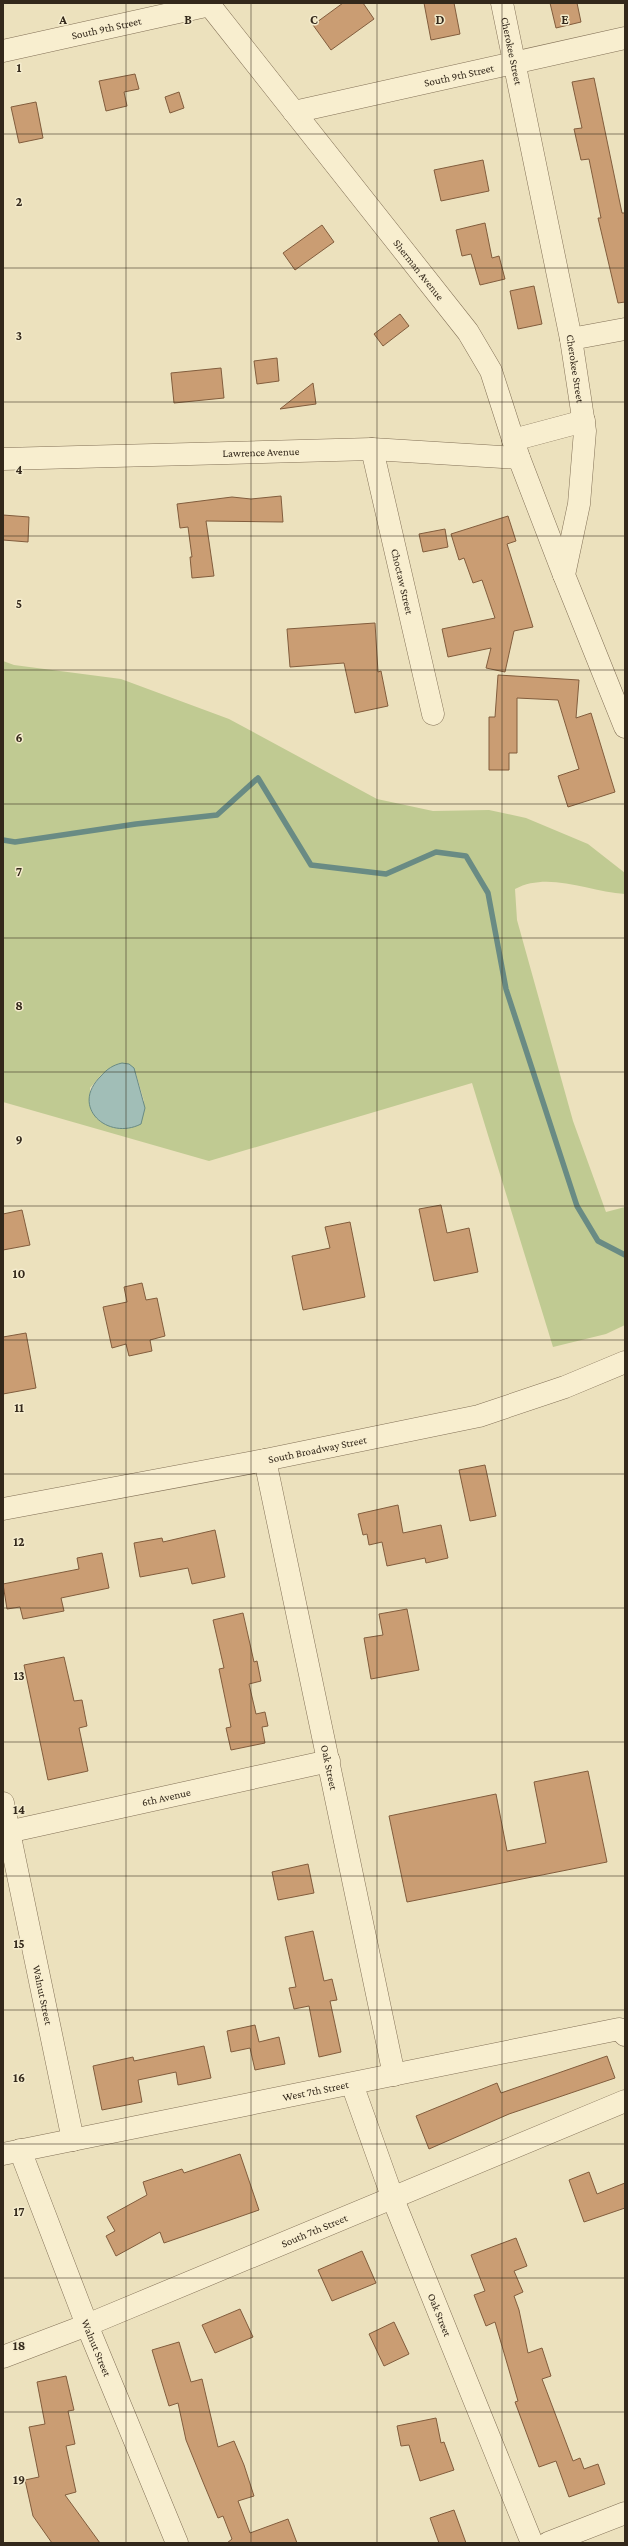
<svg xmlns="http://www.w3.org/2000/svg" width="628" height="2546" font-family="'Crimson Pro',serif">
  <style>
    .green { fill: #c0ca92; fill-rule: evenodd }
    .water { fill: #a1beb7; stroke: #698b84 }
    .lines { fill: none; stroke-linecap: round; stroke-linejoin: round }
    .stream { stroke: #698b84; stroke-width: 5.5 }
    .building { fill: #ca9d73; stroke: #825d3d }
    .minor-casing { stroke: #837157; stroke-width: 23 }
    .minor { stroke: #f8eecf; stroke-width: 22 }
    .grid { fill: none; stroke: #33281b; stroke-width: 1; stroke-opacity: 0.55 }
    .labels { text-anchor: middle; stroke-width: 3; stroke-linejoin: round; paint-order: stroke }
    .street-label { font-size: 11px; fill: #33281b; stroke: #f4ebcc }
    .grid-label { font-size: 13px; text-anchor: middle; font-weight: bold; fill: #33281b; stroke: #f4ebcc; stroke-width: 3; stroke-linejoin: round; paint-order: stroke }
  </style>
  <rect width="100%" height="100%" fill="#ece1bd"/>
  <path class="green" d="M3,661L14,665L121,679L229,719L377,799L433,811L489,810L526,818L588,844L625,873V894C589,892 549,871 515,889L517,920L573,1121L606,1212L625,1207V1325L606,1334L553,1347L472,1083L209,1161L3,1102ZM102,1074H136L144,1101L116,1127L104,1124L92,1112L90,1088Z"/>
  <path class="water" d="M122,1063L129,1064L134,1068L145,1108L141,1124C108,1141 69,1107 101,1076C107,1069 113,1065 122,1063Z"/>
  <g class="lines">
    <polyline class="stream" points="3,840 15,842 136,824 217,815 258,778 311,865 386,874 436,852 466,856 488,893 506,989 577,1206 598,1241 625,1255"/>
  </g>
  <g class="building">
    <polygon points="343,3 363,3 374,19 331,50 313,25"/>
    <polygon points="424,3 454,3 460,34 431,40"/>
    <polygon points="550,3 577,3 581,22 556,28"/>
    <polygon points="135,74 139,89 124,92 127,106 106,111 99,81"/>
    <polygon points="594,78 622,213 625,213 625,302 618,303 598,218 601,218 589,159 581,160 574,129 582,128 572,82"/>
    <polygon points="179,92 184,108 170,113 165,97"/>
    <polygon points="36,102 43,138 19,143 11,107"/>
    <polygon points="483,160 489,191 441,201 434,170"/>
    <polygon points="485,223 492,258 499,256 505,279 480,285 471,254 462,256 456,230"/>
    <polygon points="322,225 334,242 295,270 283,253"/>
    <polygon points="534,286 542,324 518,329 510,291"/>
    <polygon points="400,314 409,326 383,346 374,334"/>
    <polygon points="277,358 279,381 257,384 254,361"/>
    <polygon points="221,368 224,398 174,403 171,373"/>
    <polygon points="313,383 316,404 280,409"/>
    <polygon points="281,496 283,522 206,521 214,576 192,578 190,557 192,557 188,527 180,528 177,504 232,497 251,499"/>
    <polygon points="3,515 29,517 28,542 3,540"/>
    <polygon points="508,516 516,541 507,544 533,627 514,631 505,672 486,668 491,648 448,657 442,629 495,618 482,580 473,583 464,558 459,560 451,534"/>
    <polygon points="445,529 448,547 423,552 419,534"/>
    <polygon points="375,623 378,672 381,671 388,706 355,713 344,663 290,667 287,629"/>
    <polygon points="498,675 579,680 576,718 591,713 615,792 568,807 558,776 579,769 558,700 517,698 517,753 509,753 509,770 489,770 489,717 495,717"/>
    <polygon points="441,1205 447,1233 469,1228 478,1272 434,1281 419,1209"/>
    <polygon points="22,1210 30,1245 3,1250 3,1214"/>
    <polygon points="350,1222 365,1297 303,1310 292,1256 330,1248 325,1227"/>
    <polygon points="142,1283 146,1300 157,1298 165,1336 150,1340 152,1351 129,1356 126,1344 112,1348 103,1307 127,1302 124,1287"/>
    <polygon points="26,1333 36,1388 3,1394 3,1337"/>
    <polygon points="485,1465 496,1516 470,1521 459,1470"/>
    <polygon points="398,1505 403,1533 441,1525 448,1558 426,1563 425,1558 387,1566 382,1542 369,1545 367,1534 363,1535 358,1514"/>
    <polygon points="215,1530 225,1577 192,1584 188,1568 140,1577 134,1543 162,1538 163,1542"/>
    <polygon points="102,1553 109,1588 61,1598 64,1611 23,1619 20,1607 7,1609 3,1584 79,1569 77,1558"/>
    <polygon points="407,1609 419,1670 371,1679 364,1638 383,1635 379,1614"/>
    <polygon points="243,1613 254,1662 257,1661 261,1681 249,1684 256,1714 265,1712 268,1726 262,1727 265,1743 231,1750 226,1728 231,1727 219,1669 224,1668 213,1620"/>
    <polygon points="64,1657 74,1701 82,1700 87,1726 79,1728 88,1771 48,1780 24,1665"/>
    <polygon points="588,1771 607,1862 407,1902 389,1816 496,1794 507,1851 546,1843 534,1782"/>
    <polygon points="308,1864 314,1893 278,1900 272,1872"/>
    <polygon points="313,1931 324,1981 332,1979 337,2000 330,2001 341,2052 319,2057 309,2006 294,2009 289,1988 296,1987 285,1937"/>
    <polygon points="255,2025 259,2042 279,2037 285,2064 255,2070 250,2048 231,2052 227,2031"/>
    <polygon points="204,2046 211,2078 178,2085 176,2072 138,2080 142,2102 102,2110 93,2066 133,2057 134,2061"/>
    <polygon points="607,2056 615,2078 509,2114 429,2149 416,2116 497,2083 501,2093"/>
    <polygon points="240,2154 259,2210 164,2243 160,2232 116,2256 106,2236 115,2231 107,2217 147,2195 143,2182 182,2169 184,2173"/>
    <polygon points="589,2172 597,2194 625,2183 625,2208 584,2222 569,2180"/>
    <polygon points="516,2238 527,2266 514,2271 523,2292 514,2296 519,2310 528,2353 542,2348 551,2376 542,2379 573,2461 580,2458 584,2469 598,2464 605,2484 569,2497 556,2461 539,2467 515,2402 518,2401 495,2322 486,2326 474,2295 485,2291 471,2255"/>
    <polygon points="362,2251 376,2283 332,2301 318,2270"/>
    <polygon points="240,2309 253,2337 215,2353 202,2325"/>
    <polygon points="394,2322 409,2354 384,2366 369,2334"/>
    <polygon points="179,2342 191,2382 202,2379 218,2447 234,2441 244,2465 254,2496 238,2501 250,2533 288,2519 297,2543 227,2543 232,2539 223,2516 218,2518 203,2482 186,2440 178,2403 169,2406 152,2350"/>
    <polygon points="66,2376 74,2410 68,2411 75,2444 66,2446 76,2492 65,2495 100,2543 52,2543 33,2516 25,2480 39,2477 29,2427 45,2424 37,2382"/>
    <polygon points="436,2418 441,2443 444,2442 454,2470 420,2481 409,2445 401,2446 397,2426"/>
    <polygon points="454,2510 466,2543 439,2543 430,2518"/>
  </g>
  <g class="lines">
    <defs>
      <g id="minor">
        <path id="s1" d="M208,3L468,332L491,371L519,458L564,575"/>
        <path id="s2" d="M502,3L571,339L585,431L579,504L564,575L625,727"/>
        <path id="s3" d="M3,51L210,5"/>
        <path id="s4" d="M294,112L625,38"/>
        <polyline points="571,339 625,329"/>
        <polyline points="513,440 584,421"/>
        <path id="s5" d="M372,449L433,714"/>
        <path id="s6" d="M3,459L372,449L519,458"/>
        <path id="s7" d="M265,1460L394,2075"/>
        <path id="s8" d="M3,1509L265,1460L479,1416L565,1387L625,1362"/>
        <path id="s9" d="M3,1803L73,2140"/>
        <path id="s10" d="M3,1833L329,1761"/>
        <path id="s11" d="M352,2084L393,2199L532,2543"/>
        <path id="s12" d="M20,2150L87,2325L177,2543"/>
        <path id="s13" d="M3,2154L619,2029L625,2035"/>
        <path id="s14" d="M3,2357L87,2325L625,2101"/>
        <polyline points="548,2543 625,2513"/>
      </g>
    </defs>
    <use href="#minor" class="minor-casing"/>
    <use href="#minor" class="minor"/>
  </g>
  <path class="grid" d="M126,3V2543M251,3V2543M377,3V2543M502,3V2543M3,134H625M3,268H625M3,402H625M3,536H625M3,670H625M3,804H625M3,938H625M3,1072H625M3,1206H625M3,1340H625M3,1474H625M3,1608H625M3,1742H625M3,1876H625M3,2010H625M3,2144H625M3,2278H625M3,2412H625"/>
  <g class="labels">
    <g class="street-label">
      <text dy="4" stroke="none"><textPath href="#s3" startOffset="106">South 9th Street</textPath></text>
      <text dy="4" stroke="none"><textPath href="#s2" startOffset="49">Cherokee Street</textPath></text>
      <text dy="4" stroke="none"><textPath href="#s4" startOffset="169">South 9th Street</textPath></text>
      <text dy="4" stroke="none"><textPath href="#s1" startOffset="340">Sherman Avenue</textPath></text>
      <text dy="4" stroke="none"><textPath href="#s2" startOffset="373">Cherokee Street</textPath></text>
      <text dy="4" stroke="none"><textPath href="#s6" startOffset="258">Lawrence Avenue</textPath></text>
      <text dy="4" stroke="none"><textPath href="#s5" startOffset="136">Choctaw Street</textPath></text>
      <text dy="4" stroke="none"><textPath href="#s8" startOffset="320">South Broadway Street</textPath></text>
      <text dy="4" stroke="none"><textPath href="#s7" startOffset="314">Oak Street</textPath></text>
      <text dy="4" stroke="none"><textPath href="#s10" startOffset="167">6th Avenue</textPath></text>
      <text dy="4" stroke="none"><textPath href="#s9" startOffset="196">Walnut Street</textPath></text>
      <text dy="4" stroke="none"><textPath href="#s13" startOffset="319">West 7th Street</textPath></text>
      <text dy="4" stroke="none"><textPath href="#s14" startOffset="336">South 7th Street</textPath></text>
      <text dy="4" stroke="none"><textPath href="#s11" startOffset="247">Oak Street</textPath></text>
      <text dy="4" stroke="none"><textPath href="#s12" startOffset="212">Walnut Street</textPath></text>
    </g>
  </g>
  <g class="grid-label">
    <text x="63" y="24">A</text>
    <text x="188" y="24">B</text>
    <text x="314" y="24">C</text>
    <text x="440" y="24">D</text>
    <text x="565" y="24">E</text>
    <text x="19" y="72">1</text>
    <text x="19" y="206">2</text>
    <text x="19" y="340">3</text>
    <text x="19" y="474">4</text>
    <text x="19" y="608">5</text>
    <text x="19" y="742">6</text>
    <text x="19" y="876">7</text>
    <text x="19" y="1010">8</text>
    <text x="19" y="1144">9</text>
    <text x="19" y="1278">10</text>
    <text x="19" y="1412">11</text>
    <text x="19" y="1546">12</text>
    <text x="19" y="1680">13</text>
    <text x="19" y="1814">14</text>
    <text x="19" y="1948">15</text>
    <text x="19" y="2082">16</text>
    <text x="19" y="2216">17</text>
    <text x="19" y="2350">18</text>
    <text x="19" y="2484">19</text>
  </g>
  <rect width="628" height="2546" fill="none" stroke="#33281b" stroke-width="8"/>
</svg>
